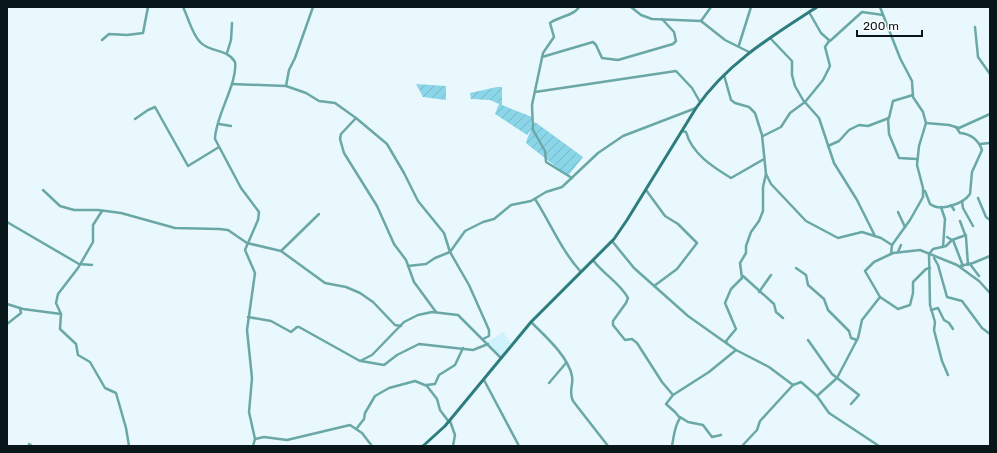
<svg xmlns="http://www.w3.org/2000/svg" width="997" height="453" font-family="Rubik,sans-serif">
  <style>
    .built { fill: #cef3fd }
    .garden { fill: url(#garden-furrows) }
    .lines { fill: none; stroke-linecap: round; stroke-linejoin: round }
    .street { stroke: #6aa7a7; stroke-width: 2.5 }
    .secondary { stroke: #2e7d7e; stroke-width: 3 }
  </style>
  <defs>
    <pattern id="garden-furrows" width="10" height="10" patternUnits="userSpaceOnUse"><rect width="10" height="10" fill="#8bd5e9"/><path d="M-1 1l2-2M0 10L10 0M9 11l2-2" fill="none" stroke="#77b6c7"/></pattern>
  </defs>
  <rect width="100%" height="100%" fill="#e9f8fc"/>
  <polygon class="built" points="503,332 511,343 501,356 487,342"/>
  <g class="garden">
    <polygon points="416,84 446,86 446,100 423,97"/>
    <polygon points="497,87 502,87 502,105 532,117 531,126 535,122 583,157 568,176 527,144 526,142 531,129 527,135 495,114 499,104 490,100 471,99 470,93"/>
  </g>
  <g class="lines">
    <g class="street">
      <path d="M183,7C188,17 192,34 200,42C210,53 227,48 235,62C238,83 215,117 215,139L241,188L259,212L258,220L245,250L255,273L247,330L252,378L249,412L255,439L253,446"/>
      <polyline points="631,7 641,15 652,19 701,21 725,40 749,52"/>
      <polyline points="880,7 900,58 912,81 913,97 923,112 926,123 919,146 917,165 923,188 923,197 910,220 892,245"/>
      <polyline points="809,12 821,33 830,41 862,12 883,15"/>
      <polyline points="701,21 711,7"/>
      <polyline points="975,27 978,57 990,74"/>
      <polyline points="770,38 792,61 792,75 795,86 803,100 819,118 834,163 857,200 875,236"/>
      <polyline points="102,40 109,34 127,35 143,33 148,7"/>
      <polyline points="739,45 751,7"/>
      <polyline points="227,53 231,40 232,23"/>
      <polyline points="542,57 593,42 596,45 602,58 618,60 673,44 676,41 674,32 662,19"/>
      <polyline points="724,75 731,100 735,103 749,107 755,113 762,135 766,174 771,184 806,221 838,238 862,232 881,238 892,245 891,254"/>
      <polyline points="232,84 286,86 306,93 319,101 335,103 356,118 387,144 404,173 418,201 444,233 450,252 469,285 489,330 489,336 483,339"/>
      <polyline points="286,86 289,70 295,58 313,7"/>
      <polyline points="535,92 676,71 692,88 700,102"/>
      <polyline points="356,118 341,134 340,139 344,153 377,206 394,244 406,260 414,282 436,312"/>
      <polyline points="888,118 889,134 899,158 917,159"/>
      <polyline points="135,119 148,110 155,107 188,166 219,147"/>
      <polyline points="926,123 949,125 959,128 990,114"/>
      <polyline points="219,124 231,126"/>
      <path d="M682,131L686,132C692,154 713,167 731,178L764,159"/>
      <polyline points="763,136 781,127 790,113 805,102 823,80 830,66 825,47 829,41"/>
      <polyline points="980,144 990,143"/>
      <polyline points="828,146 839,141 849,130 859,125 868,126 889,118 893,101 913,95"/>
      <path d="M572,178L546,162L545,151L533,130L532,105L543,53L554,37L550,23C558,17 575,15 579,7"/>
      <polyline points="43,190 60,206 74,210 98,210 121,213 175,228 219,229 228,230 247,243 281,251 325,283 346,287 360,293 373,302 395,325 401,326"/>
      <polyline points="646,190 665,216 678,224 697,243 677,269 654,286"/>
      <path d="M925,191L930,204C940,212 963,204 970,194L972,172L982,150C978,139 971,134 960,133L956,127"/>
      <polyline points="978,198 986,217 990,220"/>
      <path d="M535,199C551,224 561,250 581,272"/>
      <polyline points="962,201 963,208 973,226"/>
      <polyline points="951,205 954,210"/>
      <polyline points="941,207 945,219 943,247"/>
      <polyline points="898,212 905,227"/>
      <polyline points="960,221 966,237 968,265"/>
      <polyline points="7,222 79,264 92,265"/>
      <polyline points="947,237 952,240"/>
      <polyline points="953,240 963,266"/>
      <polyline points="612,241 634,268 688,316 736,350 769,367 793,385 801,382 817,396 829,413 879,446"/>
      <polyline points="281,251 319,214"/>
      <polyline points="898,252 901,245"/>
      <polyline points="934,258 938,265 947,297 962,301 982,328 990,334"/>
      <path d="M593,260C603,274 620,283 628,298L626,303L613,321V325L625,340L632,339L637,343L662,382L673,395"/>
      <polyline points="970,264 979,276"/>
      <polyline points="408,266 426,264 435,258 450,252 465,231 483,222 494,219 511,205 531,201 546,192 562,187 598,153 623,136 696,108"/>
      <polyline points="960,266 973,263 990,256"/>
      <polyline points="796,268 806,275 808,285 824,299 828,310 849,331 851,338 857,340"/>
      <polyline points="743,276 774,304 776,312 783,318"/>
      <polyline points="759,292 771,275"/>
      <polyline points="880,297 898,309 910,305 913,293 913,282 926,269 930,268"/>
      <polyline points="7,304 23,309 61,314 60,329 76,344 78,355 90,362 105,388 116,393 126,428 129,446"/>
      <polyline points="931,310 938,308 944,320 949,323 953,329"/>
      <polyline points="61,314 56,303 58,294 78,268 93,242 93,225 102,211"/>
      <polyline points="248,317 271,321 291,332 297,327 299,327 360,361 372,355 404,322 418,315 432,312 458,315 501,358"/>
      <path d="M531,322C545,336 568,356 572,376C574,386 568,389 573,401L608,446"/>
      <polyline points="7,324 21,313 20,308"/>
      <polyline points="808,340 832,374 859,395 851,404"/>
      <polyline points="727,343 726,341 736,329 725,303 731,289 742,278 740,263 746,253 746,246 751,232 759,221 763,211 763,187 766,174"/>
      <polyline points="361,361 384,365 397,355 419,344 473,350 488,344"/>
      <polyline points="948,375 942,361 934,330 935,322 930,305 929,254 933,249 946,246 952,240 966,235"/>
      <polyline points="484,380 519,446"/>
      <polyline points="549,383 566,363"/>
      <polyline points="426,385 435,384 439,375 455,365 463,348"/>
      <polyline points="817,396 837,378 858,338 862,320 880,297 865,271 874,262 893,253 920,250 957,265 979,281 990,293"/>
      <polyline points="680,417 688,422 703,425 712,437 721,435"/>
      <polyline points="450,421 455,435 453,446"/>
      <polyline points="357,428 364,419 365,413 375,396 389,388 415,381 427,386 437,399 440,410 449,422"/>
      <polyline points="255,439 264,437 287,440 350,425 362,433 372,446"/>
      <polyline points="29,444 32,446"/>
      <path d="M672,446C674,436 674,427 680,418L675,412L666,404L673,395L709,372L736,350"/>
      <polyline points="742,446 757,430 760,421 793,385"/>
    </g>
    <path class="secondary" d="M423,446L445,426L531,322L614,239L627,220L696,108C727,63 772,36 817,7"/>
  </g>
  <rect width="997" height="453" fill="none" stroke="#09161a" stroke-width="16"/>
  <path d="M857 30v6h65v-6" fill="none" stroke="#09161a" stroke-width="2"/>
  <text x="863" y="30" font-size="12" fill="#09161a" stroke="#ffffff" stroke-width="3" paint-order="stroke">200 m</text>
</svg>
